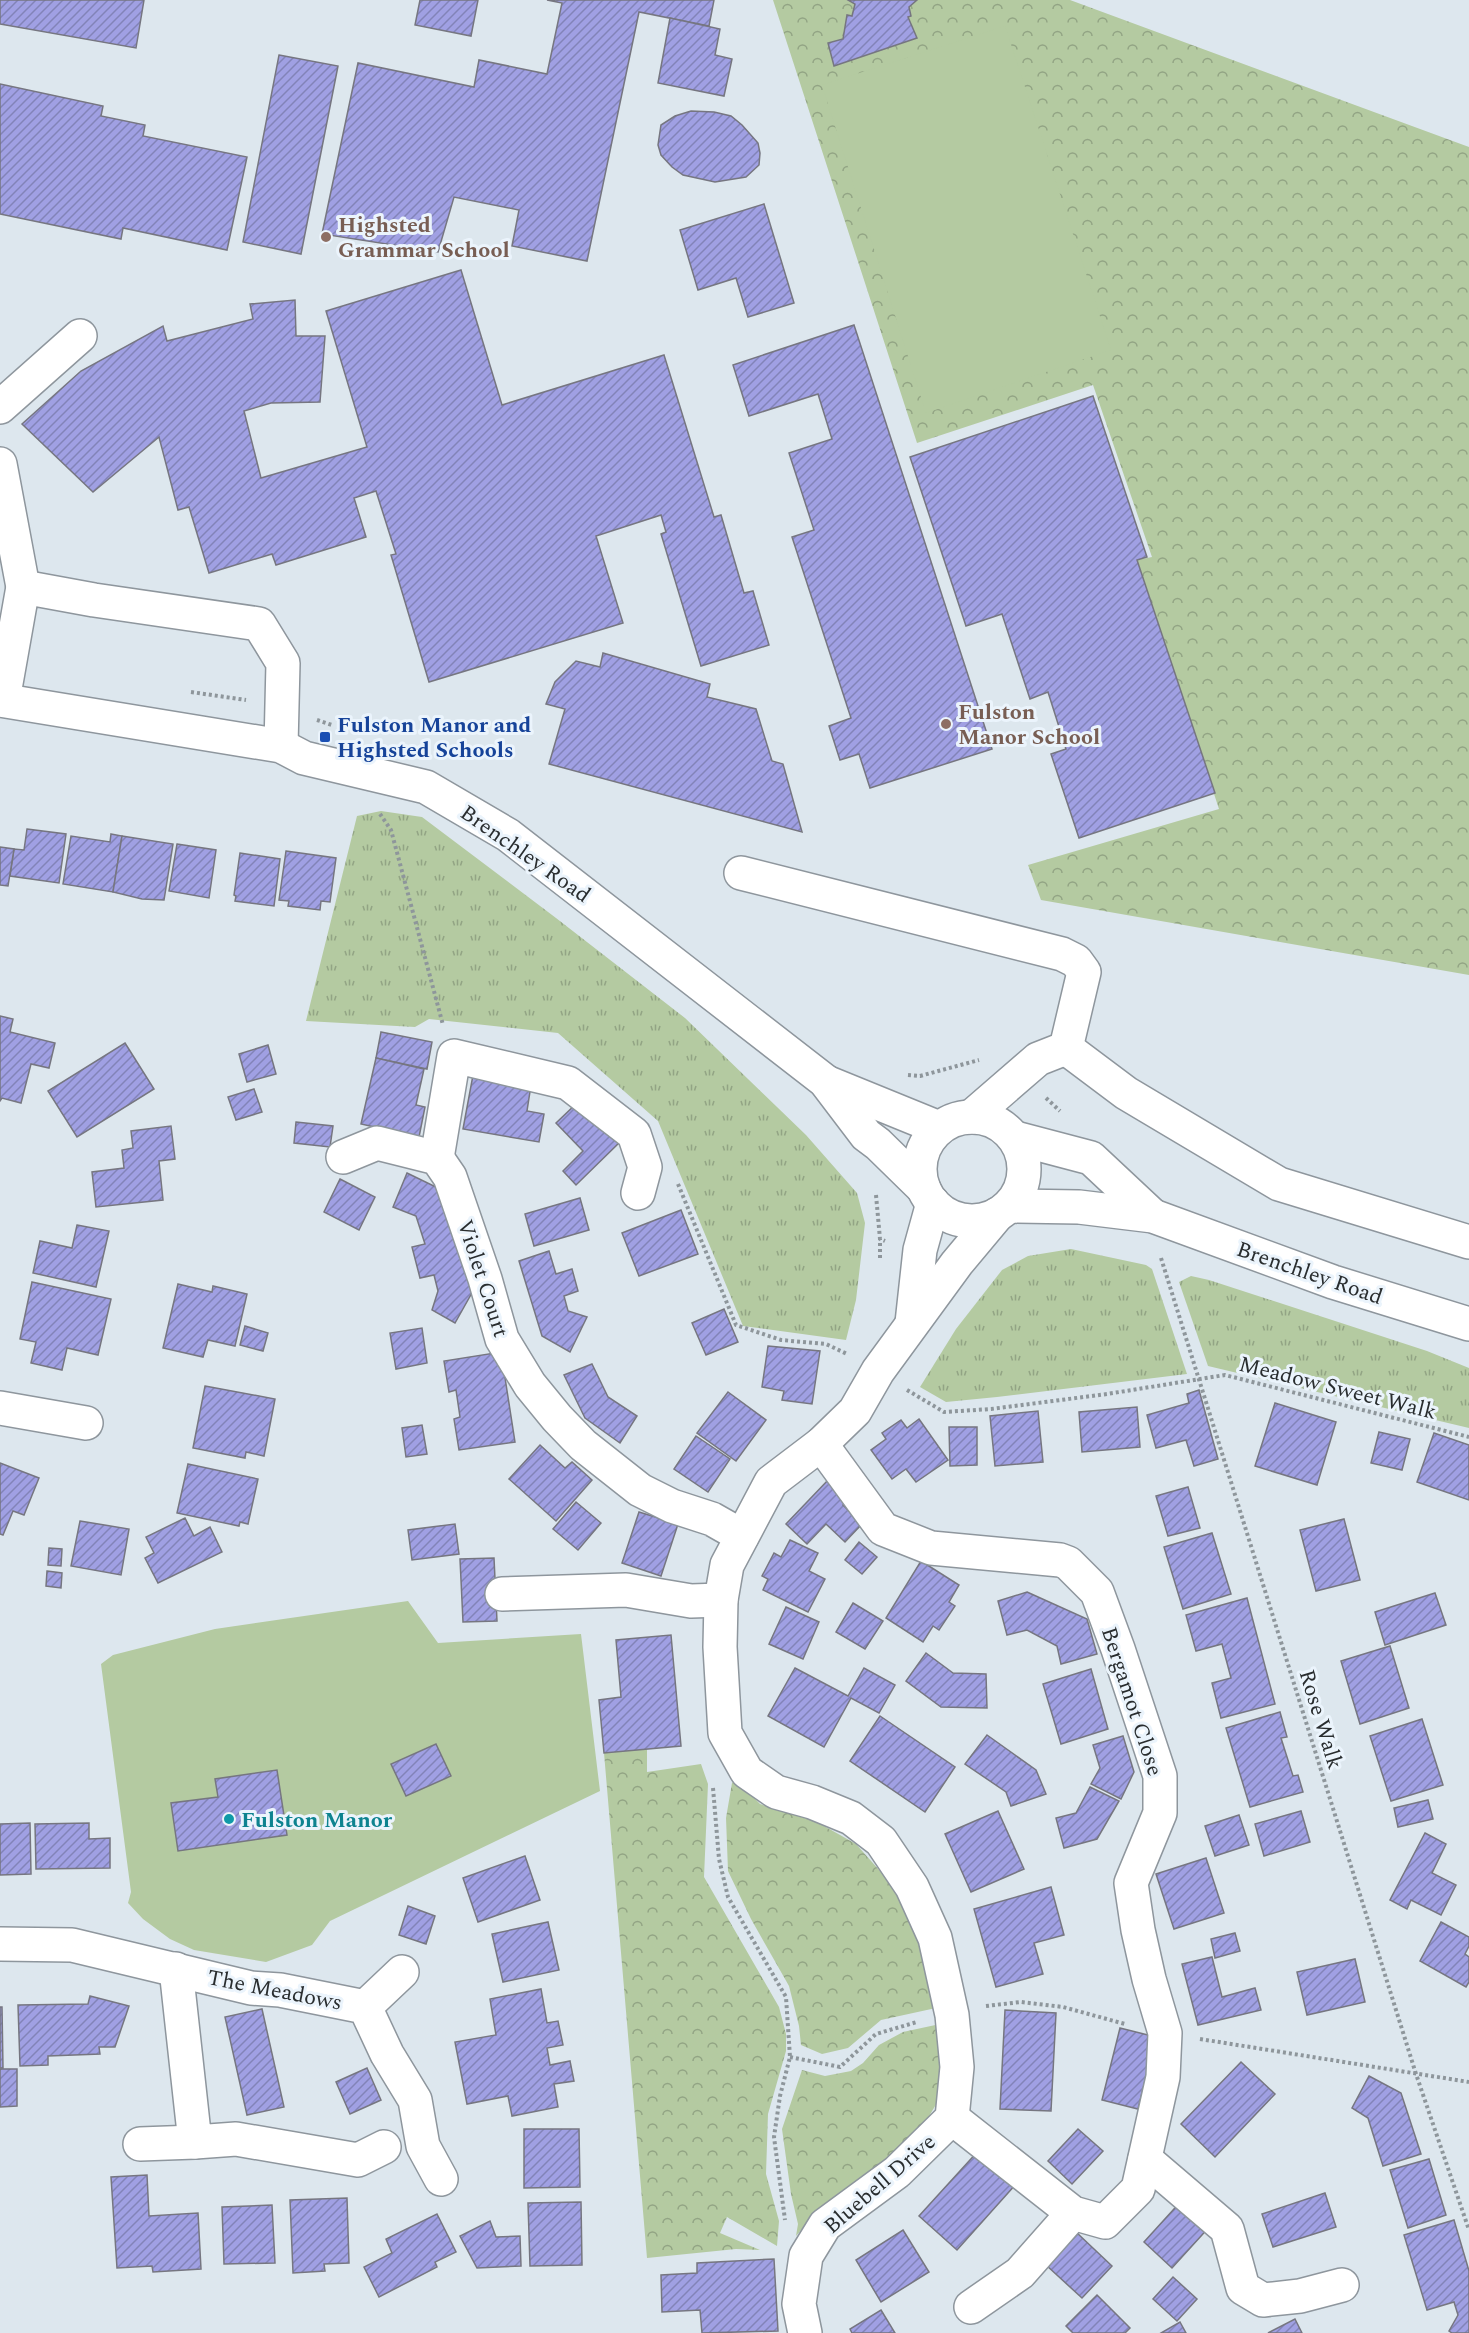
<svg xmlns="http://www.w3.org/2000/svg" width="1469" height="2333" font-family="Spectral,serif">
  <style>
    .grass { fill: url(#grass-tufts) }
    .forest { fill: url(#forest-crowns) }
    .garden { fill: #b4caa1 }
    .building { fill: url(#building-hatch); stroke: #767680; stroke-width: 1.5 }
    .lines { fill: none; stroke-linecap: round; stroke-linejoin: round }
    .minor-casing { stroke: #8e969d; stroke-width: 36 }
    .path { stroke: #8e969b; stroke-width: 4; stroke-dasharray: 3 3; stroke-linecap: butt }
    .minor { stroke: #fff; stroke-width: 33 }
    .education-dot { fill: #8d6e63; stroke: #ebf4fc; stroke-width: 2 }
    .transit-dot { fill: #1a4fb4; stroke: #ebf4fc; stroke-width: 2 }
    .culture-dot { fill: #0f9aa8; stroke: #ebf4fc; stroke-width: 2 }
    .labels { text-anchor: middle; stroke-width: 6; stroke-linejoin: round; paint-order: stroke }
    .education-label { font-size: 22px; font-weight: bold; fill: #785e54; stroke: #ebf4fc; text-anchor: start }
    .transit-label { font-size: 22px; font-weight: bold; fill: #164399; stroke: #ebf4fc; text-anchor: start }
    .street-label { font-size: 22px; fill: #292d2f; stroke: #ebf4fc }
    .culture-label { font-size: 22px; font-weight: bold; fill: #0d838f; stroke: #ebf4fc; text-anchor: start }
  </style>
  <defs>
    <pattern id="grass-tufts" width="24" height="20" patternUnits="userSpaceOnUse" patternTransform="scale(1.5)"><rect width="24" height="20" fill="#b4caa1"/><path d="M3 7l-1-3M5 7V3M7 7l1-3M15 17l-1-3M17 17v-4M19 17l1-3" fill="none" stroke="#92a484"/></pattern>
    <pattern id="forest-crowns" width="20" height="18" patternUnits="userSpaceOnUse" patternTransform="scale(1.5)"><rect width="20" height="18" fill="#b4caa1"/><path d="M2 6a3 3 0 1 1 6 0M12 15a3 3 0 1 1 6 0" fill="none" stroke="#92a484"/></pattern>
    <pattern id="building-hatch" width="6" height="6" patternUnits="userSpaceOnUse" patternTransform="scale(1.5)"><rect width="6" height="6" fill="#a0a0e3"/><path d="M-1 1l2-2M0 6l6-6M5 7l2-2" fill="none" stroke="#8283b8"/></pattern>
  </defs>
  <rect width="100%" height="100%" fill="#dde7ee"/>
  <g class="grass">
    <polygon points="381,811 422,817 556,918 685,1018 806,1135 857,1193 865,1223 856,1300 846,1340 743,1326 658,1121 558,1033 429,1019 415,1027 306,1021 357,816"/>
    <polygon points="1071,1249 1146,1265 1152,1269 1187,1374 997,1397 946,1402 920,1387 956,1329 1002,1270 1028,1256"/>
    <polygon points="1191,1276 1209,1280 1427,1351 1469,1368 1469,1428 1208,1366 1179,1282"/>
  </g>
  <g class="forest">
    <polygon points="773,0 1070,0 1469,147 1469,975 1041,900 1028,865 1219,809 1137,560 1152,557 1093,385 917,443"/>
    <polygon points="647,1749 647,1772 701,1764 708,1784 704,1877 779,2007 786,2034 786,2051 768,2114 766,2174 779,2221 777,2246 727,2217 720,2233 760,2250 736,2249 647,2258 604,1753"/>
    <polygon points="736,1779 760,1804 817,1822 856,1844 903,1897 919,1931 936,2008 881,2020 848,2048 822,2054 801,2045 799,2026 789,1986 751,1919 728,1871 726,1818 732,1783"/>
    <polygon points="940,2024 944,2091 922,2128 895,2159 814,2215 796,2236 798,2224 791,2194 782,2129 802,2070 825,2076 851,2071 863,2063 879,2045 903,2032"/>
  </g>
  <g class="garden">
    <polygon points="1005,26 1111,350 926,413 822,85"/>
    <polygon points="408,1601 438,1643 581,1634 600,1791 330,1921 312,1945 266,1962 194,1950 170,1939 143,1919 128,1903 131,1892 101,1664 113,1655 215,1629"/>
  </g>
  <g class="building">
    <polygon points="0,0 144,0 136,48 0,24"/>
    <polygon points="420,0 478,0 471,36 415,25"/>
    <polygon points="547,0 714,0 709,26 639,12 587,261 512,246 519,210 454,197 438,252 322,234 358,63 474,87 479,60 547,74 562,3"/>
    <polygon points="848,0 917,0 909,7 911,16 908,17 917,38 834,66 828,43 843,39 847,15 852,16 855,4"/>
    <polygon points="670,18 720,29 715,55 732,59 724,96 658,83"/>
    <polygon points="279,55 338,66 301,254 243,242"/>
    <polygon points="0,84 103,106 101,116 145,125 143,136 247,157 227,250 123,228 121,239 0,214"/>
    <polygon points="691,111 714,112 731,116 742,125 758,143 760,153 759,165 746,177 715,182 683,175 672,167 661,155 658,145 661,125 675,116"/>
    <polygon points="764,204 794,303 748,317 736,278 698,290 680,230"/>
    <polygon points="461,270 502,405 664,355 714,517 721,515 744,593 753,591 769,645 701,666 661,534 666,532 661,515 596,536 623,623 429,682 391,555 396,554 376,491 354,498 366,537 276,565 272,554 209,573 189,507 178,510 159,437 93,492 22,424 81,371 163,326 167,341 253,319 250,304 295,300 296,336 325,336 320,402 271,403 244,411 261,478 367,447 326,311"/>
    <polygon points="854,325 992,749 870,788 859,754 840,760 829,726 851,718 792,537 814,530 789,453 832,439 818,394 749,416 733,365"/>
    <polygon points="1093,396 1147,557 1137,560 1215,793 1079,838 1051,754 1066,749 1048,692 1030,699 1002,614 966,626 910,457"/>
    <polygon points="603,653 710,684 707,697 756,709 772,761 783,764 802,832 549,764 565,709 546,704 555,682 576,661 600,667"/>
    <polygon points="27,829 66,834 59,883 10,876 14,849 24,850"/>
    <polygon points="111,834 122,836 113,892 63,884 71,836 110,842"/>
    <polygon points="122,836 173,844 164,900 142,899 113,892"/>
    <polygon points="177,844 216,850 209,898 169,891"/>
    <polygon points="0,847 14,849 8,886 0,885"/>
    <polygon points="286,851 336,858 330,902 321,901 320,910 288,906 289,901 279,900"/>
    <polygon points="240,853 280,859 274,906 235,901 236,896 234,895"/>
    <polygon points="0,1016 13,1019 10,1032 55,1043 49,1068 31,1064 21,1103 2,1098 0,1101"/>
    <polygon points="381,1032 432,1042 427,1069 376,1058"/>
    <polygon points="125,1043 154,1089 77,1137 48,1091"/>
    <polygon points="268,1045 276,1074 247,1082 239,1054"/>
    <polygon points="376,1058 424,1069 416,1105 425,1107 419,1137 361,1124"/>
    <polygon points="473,1075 531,1085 527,1111 544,1114 539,1142 463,1129"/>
    <polygon points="254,1089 262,1112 236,1120 228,1097"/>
    <polygon points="578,1102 624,1138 576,1185 563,1171 583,1151 556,1123"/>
    <polygon points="296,1122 333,1126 330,1147 294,1143"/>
    <polygon points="171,1126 175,1159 159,1161 163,1200 96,1207 92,1172 124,1168 122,1150 133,1148 131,1131"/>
    <polygon points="407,1173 438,1188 473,1291 455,1323 432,1310 438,1291 434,1275 420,1278 412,1247 425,1244 416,1216 393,1207"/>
    <polygon points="340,1179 375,1197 359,1230 324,1212"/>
    <polygon points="580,1198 589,1230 534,1246 525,1214"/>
    <polygon points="681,1210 698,1254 639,1276 622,1233"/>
    <polygon points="77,1225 109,1231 96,1287 33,1273 40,1241 72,1248"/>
    <polygon points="549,1251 556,1274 572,1269 578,1291 564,1296 568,1311 587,1317 570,1352 542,1336 519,1261"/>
    <polygon points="32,1282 111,1299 98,1355 67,1348 62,1370 31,1363 36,1342 20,1339"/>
    <polygon points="178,1284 212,1292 213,1286 247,1294 235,1346 208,1340 203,1357 163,1348"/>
    <polygon points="724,1309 738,1342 706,1355 692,1323"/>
    <polygon points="245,1326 268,1333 263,1351 240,1345"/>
    <polygon points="422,1328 427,1363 396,1369 390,1333"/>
    <polygon points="768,1346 820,1351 812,1404 782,1400 784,1391 762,1387"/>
    <polygon points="501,1352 515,1442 459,1450 454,1419 460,1417 456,1390 449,1392 444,1361"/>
    <polygon points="592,1364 608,1397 637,1416 620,1443 585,1418 564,1375"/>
    <polygon points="205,1386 275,1399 264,1456 246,1452 245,1458 193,1448"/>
    <polygon points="1199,1390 1218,1459 1194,1466 1186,1440 1156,1448 1147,1415 1189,1403 1187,1394"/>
    <polygon points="728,1392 766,1420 736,1461 697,1433"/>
    <polygon points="1275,1403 1336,1422 1317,1485 1255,1466"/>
    <polygon points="1137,1407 1140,1447 1082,1452 1079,1412"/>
    <polygon points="1038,1411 1043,1462 995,1466 990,1416"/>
    <polygon points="919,1419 948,1460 916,1482 906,1469 892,1479 871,1450 886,1439 882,1433 901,1420 907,1428"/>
    <polygon points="422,1425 427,1454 406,1457 402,1428"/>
    <polygon points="949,1427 977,1427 977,1465 950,1466"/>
    <polygon points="1379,1432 1410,1439 1402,1470 1371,1463"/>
    <polygon points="1434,1433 1469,1445 1469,1500 1417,1482"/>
    <polygon points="696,1436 730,1459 708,1492 674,1469"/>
    <polygon points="540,1445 565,1468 572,1462 592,1480 556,1521 509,1479"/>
    <polygon points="0,1463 39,1478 24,1515 13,1511 3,1535 0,1534"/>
    <polygon points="188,1464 258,1479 248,1524 240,1522 239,1526 177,1513"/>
    <polygon points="828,1480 848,1500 843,1505 862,1524 845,1542 826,1524 807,1544 786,1524"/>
    <polygon points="1188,1487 1200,1528 1168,1536 1156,1496"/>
    <polygon points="576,1502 601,1523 578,1550 553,1529"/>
    <polygon points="639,1512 678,1524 661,1576 622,1563"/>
    <polygon points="185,1518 194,1536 210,1527 222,1552 158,1583 145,1558 154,1553 146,1537"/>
    <polygon points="1344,1519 1360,1580 1316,1591 1300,1530"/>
    <polygon points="80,1521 129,1529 121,1575 71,1566"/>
    <polygon points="455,1524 459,1554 412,1560 408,1530"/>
    <polygon points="1212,1533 1231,1594 1183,1609 1164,1547"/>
    <polygon points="790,1540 818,1553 809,1571 825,1579 808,1612 763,1590 768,1579 762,1576 774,1553 781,1557"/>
    <polygon points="859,1542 877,1557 862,1574 845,1560"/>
    <polygon points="49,1548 62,1549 61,1566 48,1565"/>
    <polygon points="494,1558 497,1621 463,1622 460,1559"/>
    <polygon points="921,1561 959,1585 949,1602 955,1606 939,1630 933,1626 923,1642 886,1618"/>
    <polygon points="47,1571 62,1573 61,1588 46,1586"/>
    <polygon points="1027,1592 1087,1619 1097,1654 1061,1664 1057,1646 1027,1630 1007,1635 998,1601"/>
    <polygon points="1435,1593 1446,1625 1385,1645 1375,1612"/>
    <polygon points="1247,1598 1275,1704 1221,1718 1212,1683 1231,1678 1222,1644 1196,1651 1186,1615"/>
    <polygon points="853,1603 883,1621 865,1649 836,1632"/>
    <polygon points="786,1607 819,1622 803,1659 769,1644"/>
    <polygon points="671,1635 681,1746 604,1753 599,1700 621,1697 616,1640"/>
    <polygon points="1390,1646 1409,1708 1360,1724 1341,1661"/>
    <polygon points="926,1653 953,1673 986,1674 987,1708 941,1707 906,1681"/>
    <polygon points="795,1668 848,1696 864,1668 895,1685 879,1713 851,1698 824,1747 768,1716"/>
    <polygon points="1091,1669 1108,1729 1061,1744 1043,1684"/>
    <polygon points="1280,1712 1287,1737 1281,1738 1293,1776 1298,1775 1303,1792 1250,1807 1226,1728"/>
    <polygon points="880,1716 955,1767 925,1812 850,1761"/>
    <polygon points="1422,1719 1443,1785 1391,1801 1370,1736"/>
    <polygon points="987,1735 1036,1770 1046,1794 1011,1806 1006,1792 965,1764"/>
    <polygon points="1123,1736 1134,1772 1121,1799 1091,1784 1100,1768 1093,1745"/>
    <polygon points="436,1744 451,1776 406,1796 391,1764"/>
    <polygon points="277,1770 287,1835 178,1851 171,1803 218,1797 215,1779"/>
    <polygon points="1090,1787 1119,1801 1097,1839 1064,1848 1056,1818 1076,1813"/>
    <polygon points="1428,1800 1433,1819 1398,1827 1394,1808"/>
    <polygon points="998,1811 1024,1869 971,1892 945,1834"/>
    <polygon points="1301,1811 1310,1842 1264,1856 1255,1824"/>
    <polygon points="1239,1815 1249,1845 1215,1856 1205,1826"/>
    <polygon points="30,1823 31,1874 0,1875 0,1824"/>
    <polygon points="89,1823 89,1839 110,1838 110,1868 36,1869 35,1824"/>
    <polygon points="1425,1833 1446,1844 1432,1873 1456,1885 1441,1915 1411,1900 1407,1909 1390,1900"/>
    <polygon points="525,1856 540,1900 478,1922 463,1878"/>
    <polygon points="1206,1858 1224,1913 1174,1929 1156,1874"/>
    <polygon points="1051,1887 1064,1935 1034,1943 1043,1974 996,1987 974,1909"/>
    <polygon points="408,1906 435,1916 426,1944 399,1935"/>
    <polygon points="548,1922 559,1970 503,1982 492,1934"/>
    <polygon points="1441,1922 1469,1937 1469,1946 1465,1954 1469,1957 1469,1982 1466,1987 1420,1961"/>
    <polygon points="1235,1933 1240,1951 1215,1958 1211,1939"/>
    <polygon points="1212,1957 1222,1997 1255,1988 1261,2010 1198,2025 1182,1964"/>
    <polygon points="1355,1959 1365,2002 1307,2015 1297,1972"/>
    <polygon points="541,1989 547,2023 558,2021 563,2045 547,2048 550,2065 570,2061 574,2081 554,2084 558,2107 512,2116 508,2096 467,2104 455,2042 496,2035 490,1999"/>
    <polygon points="90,1996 129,2006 115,2047 99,2047 100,2054 48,2056 48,2065 20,2066 18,2005 88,2004"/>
    <polygon points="0,2007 2,2007 3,2068 0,2068"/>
    <polygon points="262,2009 284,2107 247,2115 225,2017"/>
    <polygon points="1005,2010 1056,2013 1051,2111 1000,2109"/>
    <polygon points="1120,2028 1156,2037 1138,2109 1102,2100"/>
    <polygon points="1241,2062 1275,2094 1215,2157 1181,2124"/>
    <polygon points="367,2068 381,2100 350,2114 336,2082"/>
    <polygon points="0,2069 17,2069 17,2106 0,2107"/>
    <polygon points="1369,2076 1401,2093 1421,2154 1383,2166 1368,2118 1352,2108"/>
    <polygon points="524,2129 579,2129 580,2187 524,2188"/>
    <polygon points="1078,2129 1103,2151 1072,2184 1048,2161"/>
    <polygon points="979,2150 1016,2184 957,2250 919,2216"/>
    <polygon points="1429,2159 1446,2215 1408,2228 1390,2170"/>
    <polygon points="147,2175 149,2216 198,2213 201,2269 153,2272 152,2266 117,2268 111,2177"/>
    <polygon points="1325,2193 1336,2227 1273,2247 1262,2214"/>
    <polygon points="347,2198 349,2263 324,2264 325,2271 293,2273 290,2200"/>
    <polygon points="1183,2199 1211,2225 1172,2268 1144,2242"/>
    <polygon points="581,2202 582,2265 530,2266 528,2203"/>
    <polygon points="272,2205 275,2263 224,2264 222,2207"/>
    <polygon points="437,2214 456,2252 435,2262 437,2267 379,2297 364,2267 392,2253 386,2239"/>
    <polygon points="1454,2220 1469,2271 1469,2333 1452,2333 1449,2331 1458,2315 1454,2302 1427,2310 1404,2235"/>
    <polygon points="490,2221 496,2237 520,2236 521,2266 477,2268 460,2236"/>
    <polygon points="903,2230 929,2272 881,2302 856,2260"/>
    <polygon points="1076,2232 1112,2266 1082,2298 1046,2265"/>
    <polygon points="774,2259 778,2331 702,2333 700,2310 662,2312 661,2275 697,2273 697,2263"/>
    <polygon points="1173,2277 1197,2299 1177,2321 1153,2299"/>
    <polygon points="1097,2295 1130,2328 1125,2333 1073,2333 1066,2326"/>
    <polygon points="881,2310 895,2333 852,2333 850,2329"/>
    <polygon points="1295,2319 1302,2333 1268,2333"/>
    <polygon points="1180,2322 1186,2333 1161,2333"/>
  </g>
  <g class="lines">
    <defs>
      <g id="minor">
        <polyline points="0,407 80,336"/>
        <polyline points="0,464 23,587"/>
        <polyline points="0,700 281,746 304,758 426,787 508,835 825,1081 866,1135 878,1144 924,1189"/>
        <polyline points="3,700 23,587 94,600 259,624 283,663 281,746"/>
        <polyline points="741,873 1062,954 1076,961 1084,972 1066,1048 1038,1059 971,1117"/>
        <polyline points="1066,1048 1126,1093 1279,1184 1469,1242"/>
        <polyline points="826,1082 939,1128"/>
        <circle cx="972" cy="1169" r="52"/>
        <polyline points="1015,1138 1091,1158 1153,1216"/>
        <polyline points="343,1157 377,1143 437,1158 450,1177 485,1279 502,1339 530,1385 557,1418 583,1445 640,1490 672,1506 712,1519 742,1536"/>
        <polyline points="437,1158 454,1056 568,1083 634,1134 645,1167 638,1193"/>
        <polyline points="1009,1206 1079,1207 1153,1216 1333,1282 1469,1324"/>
        <polyline points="912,1323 920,1250 933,1203"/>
        <polyline points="0,1408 86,1423"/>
        <polyline points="821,1444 883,1529 931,1548 1060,1560 1068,1563 1097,1592 1118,1649 1160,1776 1160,1813 1131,1883 1138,1930 1149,1979 1165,2033 1163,2077 1138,2189 1105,2222 1073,2213 952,2118"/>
        <polyline points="502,1594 626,1590 691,1601 721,1600"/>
        <polyline points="0,1944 72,1945 251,1988 280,1990 365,2007 387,2054 415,2100 423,2146 441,2179"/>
        <polyline points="176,1969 195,2142 236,2139 358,2160 384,2147"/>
        <polyline points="365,2007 402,1972"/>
        <polyline points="140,2144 195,2142"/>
        <polyline points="1145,2159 1227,2229 1243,2288 1263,2300 1300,2296 1342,2285"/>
        <polyline points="971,2307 1020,2273 1073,2213"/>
        <polyline points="805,2333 799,2304 806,2256 825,2225 897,2172 952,2118 957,2067 952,2015 935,1938 912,1887 881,1841 851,1818 812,1802 776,1792 747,1772 725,1733 720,1647 721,1600 727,1565 771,1482 821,1444 855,1411 878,1371 957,1263 998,1214"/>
      </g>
    </defs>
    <use href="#minor" class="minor-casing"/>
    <g class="path">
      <polyline points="191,692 246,700"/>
      <polyline points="317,720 332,725"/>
      <polyline points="380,814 391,830 443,1025"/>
      <polyline points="908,1075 920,1076 979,1060"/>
      <polyline points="1046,1098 1060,1111"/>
      <polyline points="678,1184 736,1325 781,1340 826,1344 847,1354"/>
      <polyline points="876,1195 880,1239 885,1241"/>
      <polyline points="880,1258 880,1239"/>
      <polyline points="1161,1258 1416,2074 1469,2230"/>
      <polyline points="907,1390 944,1412 991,1409 1107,1394 1225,1375 1469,1437"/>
      <polyline points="713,1788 719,1859 728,1897 786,1997 790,2057 780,2096 774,2137 785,2220"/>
      <polyline points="986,2006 1021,2002 1063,2007 1125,2024"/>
      <polyline points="1200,2039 1469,2082"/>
      <polyline points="790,2057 840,2067 876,2034 917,2022"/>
    </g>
    <use href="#minor" class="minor"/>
  </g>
  <g class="education-dot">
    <circle cx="326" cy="237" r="6"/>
    <circle cx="946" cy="724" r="6"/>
  </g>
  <rect class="transit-dot" x="319" y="731" width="12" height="12" rx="3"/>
  <circle class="culture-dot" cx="229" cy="1819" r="6"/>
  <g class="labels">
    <g class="education-label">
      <text x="338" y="232">Highsted<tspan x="338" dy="25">Grammar School</tspan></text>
      <text x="958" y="719">Fulston<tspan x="958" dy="25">Manor School</tspan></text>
    </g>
    <g class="transit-label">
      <text x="337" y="732">Fulston Manor and<tspan x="337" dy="25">Highsted Schools</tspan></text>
    </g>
    <g class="street-label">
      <text transform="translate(526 853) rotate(35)" y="8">Brenchley Road</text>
      <text transform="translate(1310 1272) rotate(19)" y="8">Brenchley Road</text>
      <text transform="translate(484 1278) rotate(72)" y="8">Violet Court</text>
      <text transform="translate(1338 1387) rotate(14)" y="8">Meadow Sweet Walk</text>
      <text transform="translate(1133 1701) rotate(72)" y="8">Bergamot Close</text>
      <text transform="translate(1322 1719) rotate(73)" y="8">Rose Walk</text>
      <text transform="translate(275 1989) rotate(11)" y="8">The Meadows</text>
      <text transform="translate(879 2183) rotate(-41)" y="8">Bluebell Drive</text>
    </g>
    <g class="culture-label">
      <text x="241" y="1827">Fulston Manor</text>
    </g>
  </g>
</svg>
